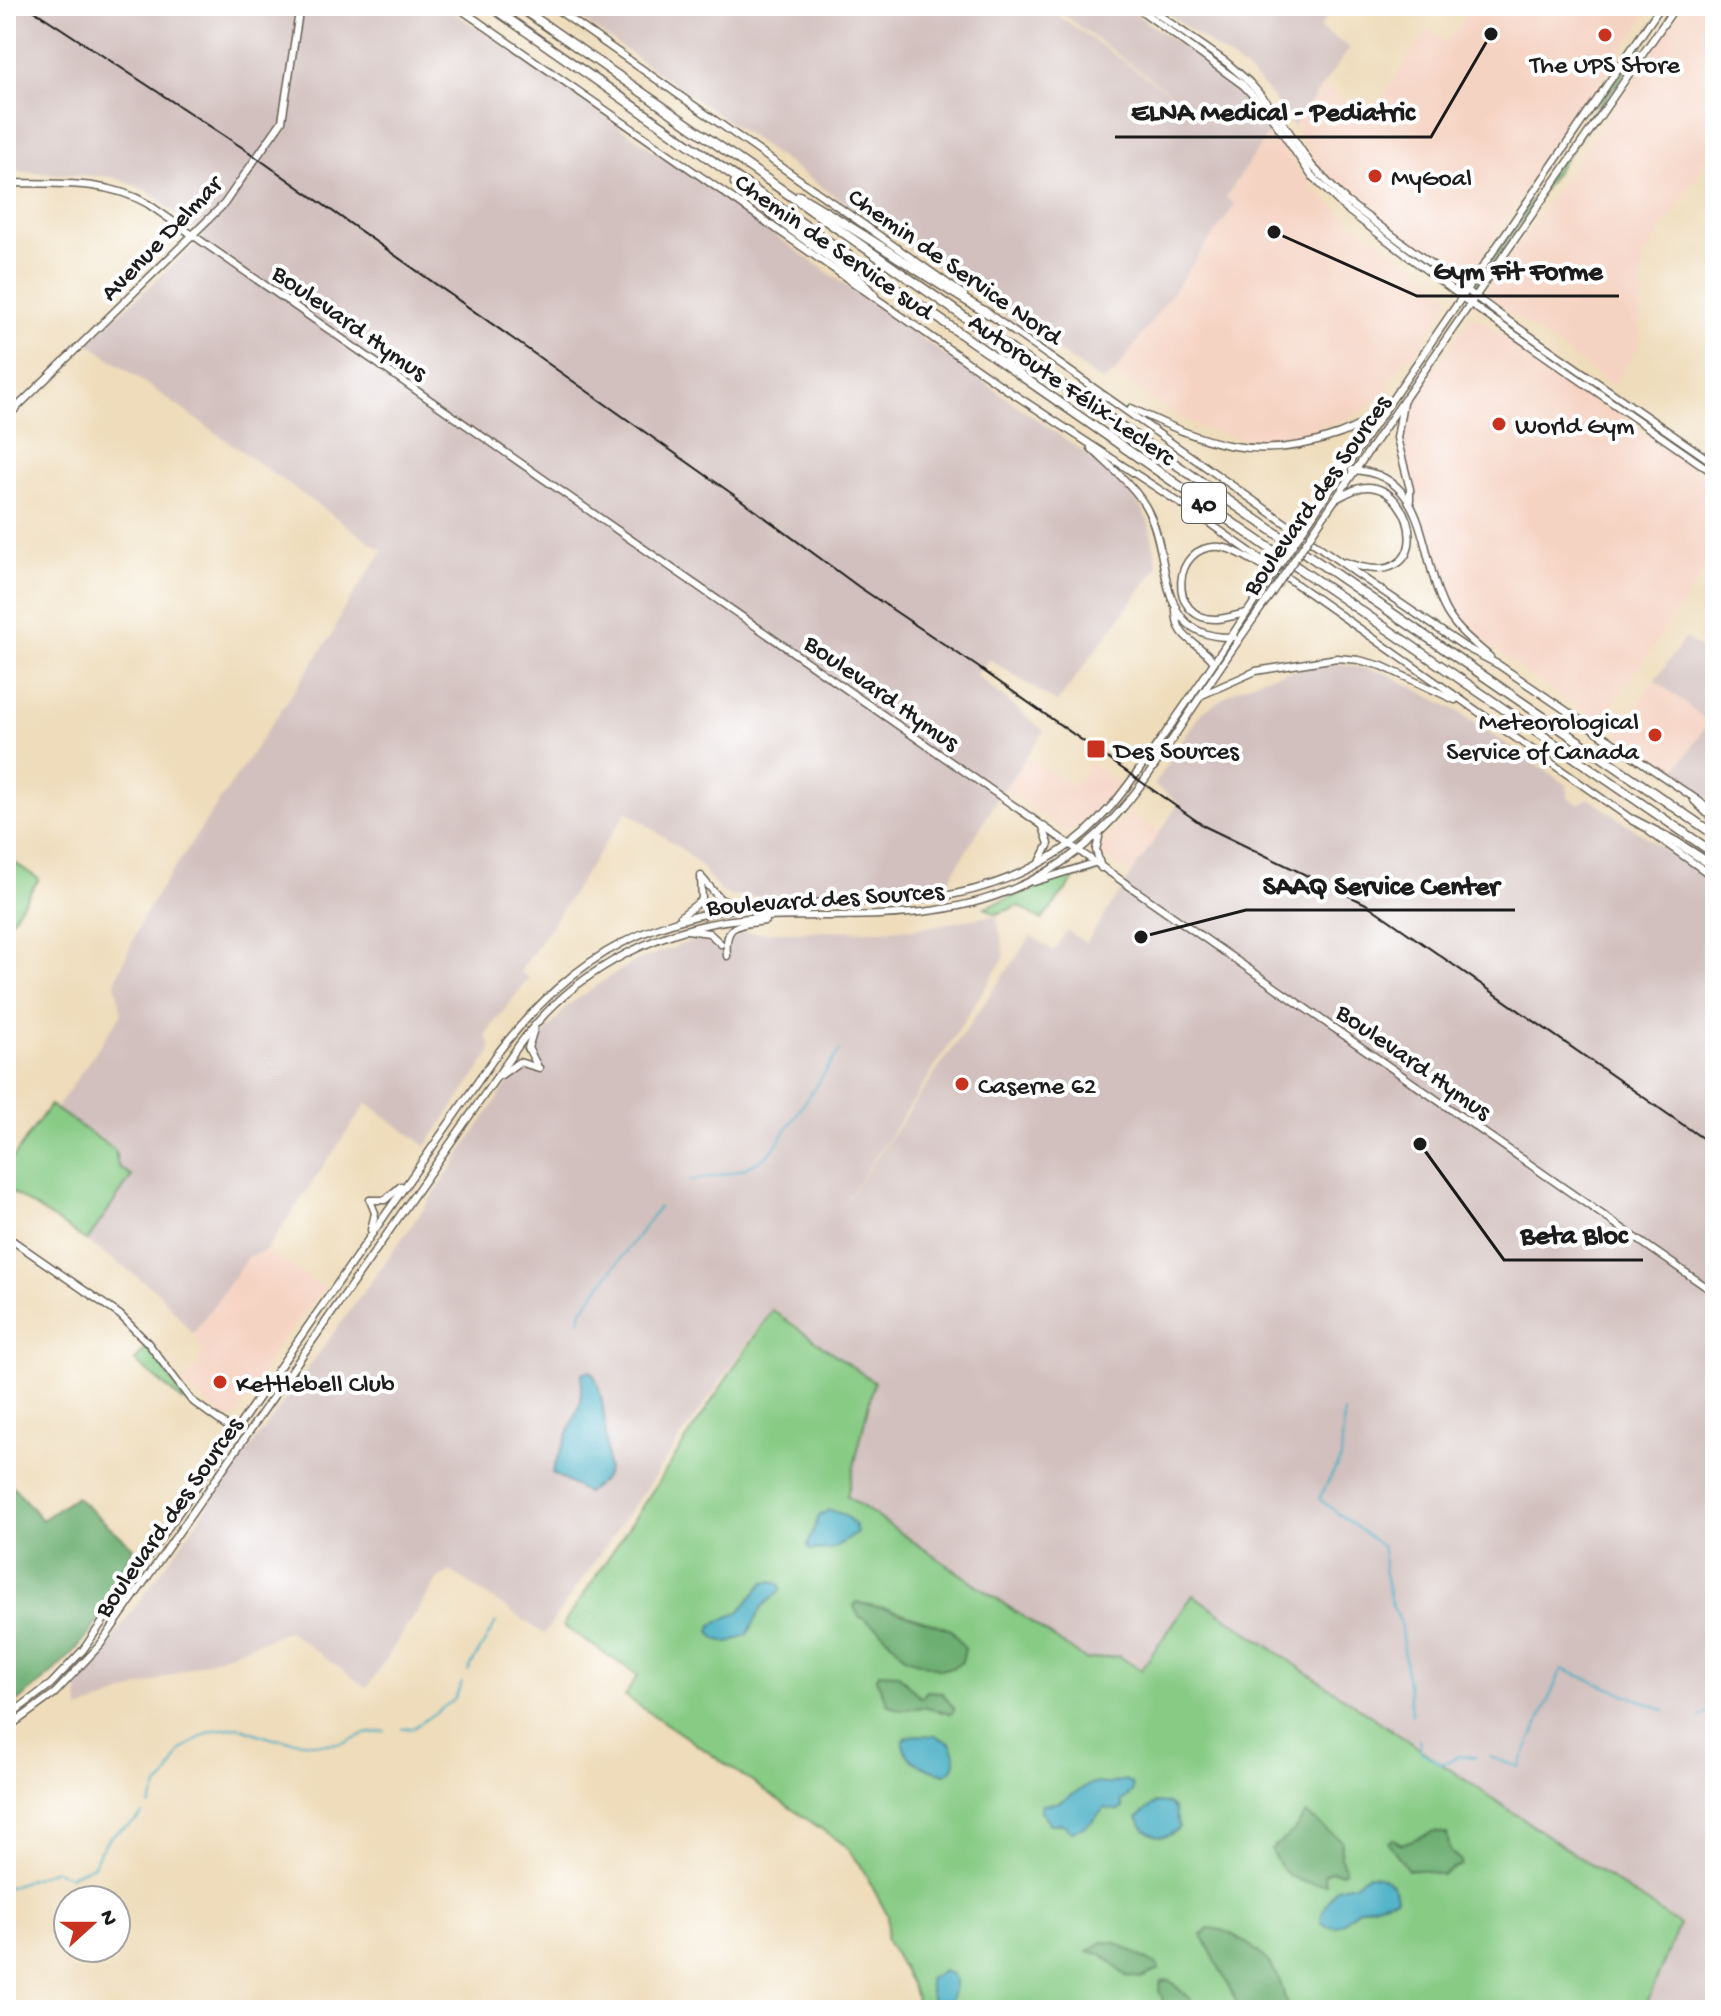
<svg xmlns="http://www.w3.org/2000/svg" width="1721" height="2016" font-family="'Gochi Hand',sans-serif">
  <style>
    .built { fill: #f5d3c2 }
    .industrial { fill: #d1c0bd }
    .green { fill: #87cb85; stroke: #527450; stroke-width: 2 }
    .forest { fill: #6daf72; stroke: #446647; stroke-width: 2 }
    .water { fill: #45aec4; stroke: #306570; stroke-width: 2 }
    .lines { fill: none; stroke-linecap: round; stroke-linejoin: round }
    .stream { stroke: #45aec4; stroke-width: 2 }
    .secondary-casing { stroke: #665f53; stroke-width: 9 }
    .highway-casing { stroke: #665f53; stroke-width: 11 }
    .secondary { stroke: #fff; stroke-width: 6 }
    .highway { stroke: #fff; stroke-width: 8 }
    .tram { stroke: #1c1c1c; stroke-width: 2 }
    .secondary-bridge-casing { stroke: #665f53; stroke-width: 9; stroke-linecap: butt }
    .secondary-bridge { stroke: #fff; stroke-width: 6 }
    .poi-dot { fill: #c8321e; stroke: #fff; stroke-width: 3 }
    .labels { text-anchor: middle; stroke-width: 8; stroke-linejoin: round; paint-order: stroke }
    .shield { fill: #fff; stroke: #606060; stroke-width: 2 }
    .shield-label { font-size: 24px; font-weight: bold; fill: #1c1c1c }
    .poi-label { font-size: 26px; fill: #1c1c1c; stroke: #fff; text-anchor: start }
    .street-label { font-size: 26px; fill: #1c1c1c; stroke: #fff }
    .leader { fill: none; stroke: #1c1c1c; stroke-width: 3 }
    .callout-dot { fill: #1c1c1c; stroke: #fff; stroke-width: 3 }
    .callout-label { font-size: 28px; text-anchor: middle; font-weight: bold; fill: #1c1c1c; stroke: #fff; stroke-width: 8; stroke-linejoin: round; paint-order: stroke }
  </style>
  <rect width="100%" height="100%" fill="#fff"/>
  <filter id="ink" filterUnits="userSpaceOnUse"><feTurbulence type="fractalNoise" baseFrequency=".0125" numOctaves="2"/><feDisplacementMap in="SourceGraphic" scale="16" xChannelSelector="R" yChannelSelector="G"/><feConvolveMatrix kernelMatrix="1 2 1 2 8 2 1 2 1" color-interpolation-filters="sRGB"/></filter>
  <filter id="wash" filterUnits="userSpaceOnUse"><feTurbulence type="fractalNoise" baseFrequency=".006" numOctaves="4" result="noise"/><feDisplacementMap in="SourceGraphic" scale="32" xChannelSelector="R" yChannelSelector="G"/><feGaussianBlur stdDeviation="1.8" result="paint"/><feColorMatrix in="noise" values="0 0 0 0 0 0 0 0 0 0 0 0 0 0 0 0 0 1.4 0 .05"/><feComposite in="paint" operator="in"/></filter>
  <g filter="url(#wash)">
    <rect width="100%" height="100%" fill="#eedcba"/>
    <g class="built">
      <polygon points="1473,6 1653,6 1468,275 1462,277 1340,188 1314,158 1293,126 1323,86 1367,116 1429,29 1446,42"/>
      <polygon points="1684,6 1715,6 1715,149 1642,260 1640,345 1613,386 1485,295 1486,291"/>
      <polygon points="1272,128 1300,171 1318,192 1352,222 1420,269 1448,293 1450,300 1414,356 1406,359 1388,383 1389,393 1352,418 1289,438 1239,438 1203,429 1164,407 1114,374 1234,205 1226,198"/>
      <polygon points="1475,316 1615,411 1715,484 1715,557 1601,722 1538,682 1483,640 1450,605 1438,568 1403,442 1403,422 1409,405 1471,317"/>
      <polygon points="1653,681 1709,721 1672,775 1618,734"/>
      <polygon points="1028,757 1073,786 1091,763 1120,784 1084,823 1073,830 1065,831 1004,789"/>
      <polygon points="1131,812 1159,833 1132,874 1104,857 1100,850 1104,842"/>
      <polygon points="266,1250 325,1288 277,1347 236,1418 226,1419 181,1383 198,1366 201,1347 193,1334 248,1257"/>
    </g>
    <g class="industrial">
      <polygon points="6,6 443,6 499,42 1085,453 1129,491 1142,509 1149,523 1158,566 1057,703 989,659 976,675 1044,731 1001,793 944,888 868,895 732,897 720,891 699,864 681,849 627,811 520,972 529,978 485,1035 491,1045 490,1054 426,1146 367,1103 266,1250 248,1257 193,1334 158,1292 87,1241 132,1176 118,1166 115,1150 56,1109 122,1013 115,982 140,924 157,894 333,633 342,612 383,551 87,342 205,237 146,190 113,177 6,171"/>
      <polygon points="562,6 1045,6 1205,118 1051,6 1124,6 1231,80 1272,128 1226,197 1235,205 1114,374 1101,381"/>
      <polygon points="1157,6 1333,6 1320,28 1350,48 1293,126 1264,87 1246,70"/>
      <polygon points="1685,638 1715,658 1715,804 1672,775 1709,722 1655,680"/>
      <polygon points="1340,663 1386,673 1459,712 1567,785 1567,797 1578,804 1589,798 1715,884 1715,2010 1644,2010 1679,1925 1193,1596 1141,1670 1119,1656 1086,1660 846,1496 874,1382 772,1308 544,1634 451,1571 438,1579 367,1688 288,1631 79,1710 78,1686 422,1211 517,1070 535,1067 538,1063 534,1048 566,1007 609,977 636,961 696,939 723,947 741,933 913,929 996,915 1005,956 920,1091 835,1217 1031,936 1054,951 1067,931 1086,943 1179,803 1154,785 1201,713 1232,692 1262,678 1318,664"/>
    </g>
    <g class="green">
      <polygon points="1666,6 1652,32 1477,286 1474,284"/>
      <polygon points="6,857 39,879 6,928"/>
      <polygon points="1086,869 1096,873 1077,876 1042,920 1019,906 996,914 985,907"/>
      <polygon points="50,1105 115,1150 118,1166 132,1176 87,1241 6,1188 6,1168"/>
      <polygon points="772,1310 874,1382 847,1496 1086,1660 1119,1656 1141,1670 1193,1595 1679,1925 1644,2010 917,2010 915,1995 911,1984 886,1939 888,1916 860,1864 842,1843 625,1696 638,1675 563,1626"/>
      <polygon points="148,1346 184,1398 184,1402 135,1361"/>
    </g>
    <g class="forest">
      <path d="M6,1478L42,1520L76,1497L133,1547C125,1566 117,1586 108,1604C84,1649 46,1680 6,1710Z"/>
      <polygon points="856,1602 893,1610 952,1630 965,1649 962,1661 952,1668 940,1669 906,1658 879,1629 859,1616 854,1607"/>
      <polygon points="879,1673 898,1674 921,1698 927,1691 941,1692 954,1708 954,1712 951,1714 923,1707 899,1710 888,1704 876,1679"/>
      <path d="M1306,1814L1342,1841L1341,1858L1345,1871L1342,1873L1331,1871L1324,1875L1326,1884C1299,1885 1280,1876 1271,1849L1292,1833Z"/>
      <polygon points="1435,1831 1447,1834 1450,1851 1461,1861 1461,1865 1442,1875 1422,1870 1408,1870 1388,1842 1393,1839 1402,1844"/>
      <path d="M1208,1928C1233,1929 1266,1954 1277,1975C1282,1984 1284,1996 1287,2006L1285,2010H1241L1202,1935Z"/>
      <polygon points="1102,1942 1117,1943 1158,1966 1159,1970 1141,1978 1126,1976 1102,1954 1088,1952"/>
      <polygon points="1169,1980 1202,2010 1167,2010 1159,1990 1161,1981"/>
    </g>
    <g class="water">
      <path d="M590,1370C606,1387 606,1446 608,1470L604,1479L587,1493L552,1473L581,1401L582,1374Z"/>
      <path d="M829,1510C842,1513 855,1519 857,1533L832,1549L810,1550L808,1545L819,1516Z"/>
      <polygon points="772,1581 780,1585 781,1590 762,1607 748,1634 729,1643 716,1639 710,1632 712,1625 740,1611 764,1582"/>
      <path d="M917,1735L936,1736L950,1743C957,1755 958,1767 946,1774C929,1771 902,1760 903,1740L906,1737Z"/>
      <path d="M1125,1780L1132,1784L1133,1791L1121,1802L1123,1808L1119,1811L1105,1808C1093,1820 1089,1827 1071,1831L1063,1824H1050L1041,1811V1805L1059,1802L1092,1783L1108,1784Z"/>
      <path d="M1155,1803L1169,1804L1174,1809L1179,1827C1163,1845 1147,1835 1137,1818Z"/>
      <path d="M1368,1875C1383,1875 1396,1881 1397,1898L1358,1909L1342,1924L1336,1927L1327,1926L1321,1922L1322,1913L1336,1888L1353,1884Z"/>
      <path d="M943,1971C964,1977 952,1996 947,2010H932L929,1978Z"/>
    </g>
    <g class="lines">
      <g class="stream">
        <path d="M690,1181C719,1175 750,1173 772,1151L840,1050"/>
        <polyline points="579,1322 582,1310 659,1207"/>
        <polyline points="1344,1412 1341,1458 1319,1499 1383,1547 1384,1569 1391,1603 1400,1621 1412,1715"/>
        <polyline points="468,1671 496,1622"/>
        <polyline points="1700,1717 1715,1707"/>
        <polyline points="402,1729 413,1728 454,1700 462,1682"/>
        <polyline points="1419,1739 1421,1752 1443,1764 1458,1756 1476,1757"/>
        <polyline points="1490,1757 1519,1767 1562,1669 1665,1710"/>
        <polyline points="150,1806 157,1787 166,1779 181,1751 203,1735 215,1730 238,1727 273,1739 322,1744 343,1743 365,1734 385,1731"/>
        <path d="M6,1888L55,1870L69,1876L94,1865C100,1850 106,1837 121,1829C130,1825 136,1823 142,1814"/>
      </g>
    </g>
  </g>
  <g filter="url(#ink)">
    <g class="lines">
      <defs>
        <g id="secondary">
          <polyline points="456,6 1009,391 1192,511 1634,821"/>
          <polyline points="552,6 964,295"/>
          <polyline points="1135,6 1243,85 1269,113 1311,175 1346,209 1479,310 1715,474"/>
          <polyline points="1146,6 1226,62 1249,82 1277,114 1312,166 1346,201 1507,320 1715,464"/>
          <path d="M6,183C53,184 106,179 148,204L1715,1293"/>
          <polyline points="986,312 1359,575 1465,647 1499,665 1715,812"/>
          <polyline points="1403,402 1397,438 1410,489 1410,500"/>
          <path d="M1131,408C1204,443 1255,464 1337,435C1353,430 1366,420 1382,415"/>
          <polyline points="6,418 224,204 282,121 300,6"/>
          <path d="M1091,448C1111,468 1137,487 1149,513C1173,562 1154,640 1234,637"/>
          <path d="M1352,470C1429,473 1419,555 1444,607C1454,628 1473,642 1490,657"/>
          <path d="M1338,498C1347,493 1357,487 1367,487C1417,487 1438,597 1345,562"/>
          <polyline points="1313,515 1661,6"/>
          <polyline points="1321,520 1676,6"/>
          <path d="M1176,610C1176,641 1199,641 1214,662"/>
          <path d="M1246,613C1236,615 1226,619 1216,619C1167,620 1171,543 1220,547C1238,549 1259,566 1275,573"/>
          <polyline points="1202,695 1256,671 1337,658 1359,660 1382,666 1455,700"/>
          <polyline points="1650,832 1715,878"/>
          <polyline points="1099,837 1096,850 1101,868"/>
          <polyline points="1041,860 1049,844 1043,827"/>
          <polyline points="703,879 720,899 741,907"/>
          <polyline points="1034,882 1094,863"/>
          <polyline points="681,916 702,900 701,876"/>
          <polyline points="687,930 709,933 721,944"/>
          <path d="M727,956C724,923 737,925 765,921"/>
          <polyline points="534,1029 528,1048 537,1065"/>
          <polyline points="501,1075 519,1062 539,1068"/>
          <polyline points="370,1200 385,1200 401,1186"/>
          <polyline points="370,1200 375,1213 371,1230"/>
          <polyline points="6,1236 120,1315 148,1343 191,1400 235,1432"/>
          <path d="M6,1718L51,1684L83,1650L497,1054C578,950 655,911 786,904C892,898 967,912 1062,850C1105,823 1133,778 1162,738C1200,685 1235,630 1271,577"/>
          <path d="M6,1729L55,1693L100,1645L519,1045C576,967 667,922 762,917C861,913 955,926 1045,873C1118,830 1147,777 1192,709C1218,670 1244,632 1271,594"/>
        </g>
        <g id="highway">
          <polyline points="490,6 1211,508 1715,854"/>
          <polyline points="518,6 1187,472 1715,835"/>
          <polyline points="735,183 784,224 858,278 874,296"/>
          <path d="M799,196C864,233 924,277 989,314"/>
          <polyline points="1695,800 1715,820"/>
          <polyline points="1633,820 1676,842 1715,867"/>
        </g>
      </defs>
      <use href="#secondary" class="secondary-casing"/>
      <use href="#highway" class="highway-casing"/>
      <use href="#secondary" class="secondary"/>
      <use href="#highway" class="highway"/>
      <polyline class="tram" points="27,6 246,150 741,500 859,587 978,667 1204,826 1366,904 1715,1147"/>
      <defs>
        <g id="secondary-bridge">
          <polyline points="1271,577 1313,515"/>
          <polyline points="1271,594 1321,520"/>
        </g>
      </defs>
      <use href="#secondary-bridge" class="secondary-bridge-casing"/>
      <use href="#secondary-bridge" class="secondary-bridge"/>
    </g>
  </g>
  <g class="poi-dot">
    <circle cx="1605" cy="35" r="8"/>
    <circle cx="1375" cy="176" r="8"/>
    <circle cx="1499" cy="424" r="8"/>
    <circle cx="1655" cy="735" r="8"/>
    <rect x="1086" y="739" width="20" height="20" rx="4"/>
    <circle cx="962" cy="1084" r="8"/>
    <circle cx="220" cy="1382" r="8"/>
  </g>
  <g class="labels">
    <rect class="shield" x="1182" y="483" width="44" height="40" rx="6"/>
    <g class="shield-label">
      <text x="1204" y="511">40</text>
    </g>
    <g class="poi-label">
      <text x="1605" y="72" text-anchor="middle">The UPS Store</text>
      <text x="1391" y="185">MyGoal</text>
      <text x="1515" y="433">World Gym</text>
      <text x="1639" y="729" text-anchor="end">Meteorological<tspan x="1639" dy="30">Service of Canada</tspan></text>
      <text x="1114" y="758">Des Sources</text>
      <text x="978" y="1093">Caserne 62</text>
      <text x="236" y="1391">Kettlebell Club</text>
    </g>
    <g class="street-label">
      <text transform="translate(160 237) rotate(-46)" y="9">Avenue Delmar</text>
      <text transform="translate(835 245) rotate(35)" y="9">Chemin de Service sud</text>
      <text transform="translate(956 265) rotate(35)" y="9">Chemin de Service Nord</text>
      <text transform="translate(351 321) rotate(35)" y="9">Boulevard Hymus</text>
      <text transform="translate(1073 388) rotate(35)" y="9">Autoroute Félix-Leclerc</text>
      <text transform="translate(1315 494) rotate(-55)" y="9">Boulevard des Sources</text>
      <text transform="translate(883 691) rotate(35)" y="9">Boulevard Hymus</text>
      <text transform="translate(825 897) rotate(-4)" y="9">Boulevard des Sources</text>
      <text transform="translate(1415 1060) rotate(35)" y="9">Boulevard Hymus</text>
      <text transform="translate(167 1516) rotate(-55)" y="9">Boulevard des Sources</text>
    </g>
  </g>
  <path class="leader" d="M1491 34L1431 137H1115M1274 232L1417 296H1619M1141 937L1246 910H1515M1420 1144L1504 1260H1643"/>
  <g class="callout-dot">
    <circle cx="1491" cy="34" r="8"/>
    <circle cx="1274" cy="232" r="8"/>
    <circle cx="1141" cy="937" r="8"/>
    <circle cx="1420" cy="1144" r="8"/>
  </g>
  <g class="callout-label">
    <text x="1273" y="120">ELNA Medical - Pediatric</text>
    <text x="1518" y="279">Gym Fit Forme</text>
    <text x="1381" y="894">SAAQ Service Center</text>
    <text x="1574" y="1243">Beta Bloc</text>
  </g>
  <rect width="1721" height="2016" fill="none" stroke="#fff" stroke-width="32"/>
  <g transform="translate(92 1924) rotate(69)"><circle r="38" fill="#ffffff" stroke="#a4a4a4" stroke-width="2"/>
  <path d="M0-6L14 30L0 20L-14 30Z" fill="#c8321e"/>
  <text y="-12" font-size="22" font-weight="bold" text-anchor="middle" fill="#1c1c1c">N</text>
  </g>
</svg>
